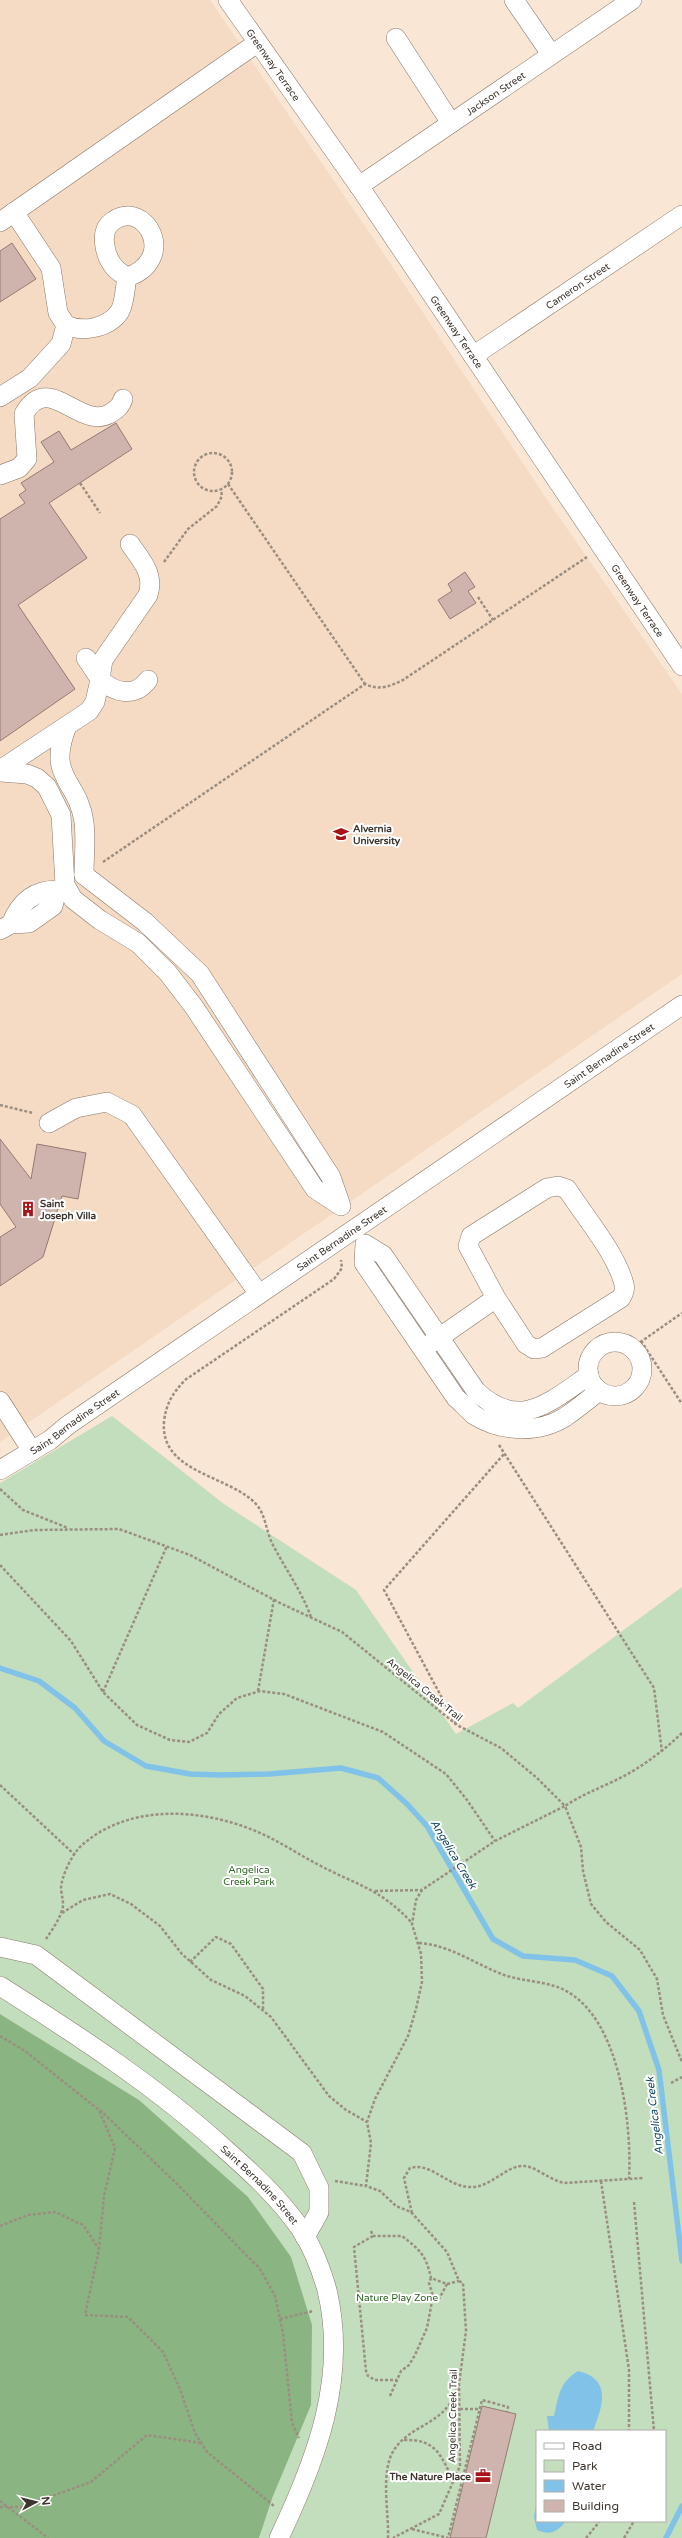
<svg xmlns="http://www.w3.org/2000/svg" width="682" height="2538" font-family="'Varela Round',sans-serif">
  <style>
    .built { fill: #f5dbc4 }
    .green { fill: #c2debc; fill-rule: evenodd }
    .forest { fill: #8ab481 }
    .water { fill: #81c2e8 }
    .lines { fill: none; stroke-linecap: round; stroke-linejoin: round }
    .stream { stroke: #81c2e8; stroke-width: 5.5 }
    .building { fill: #ceb4ac; stroke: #937b74 }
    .minor-casing { stroke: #887767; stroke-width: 20 }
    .path { stroke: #9b8e81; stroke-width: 2.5; stroke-dasharray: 3 2; stroke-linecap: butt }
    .minor { stroke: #fff; stroke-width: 19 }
    .labels { text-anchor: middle; stroke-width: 4; stroke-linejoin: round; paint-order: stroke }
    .street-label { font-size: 10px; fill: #3d352e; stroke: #fff }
    .poi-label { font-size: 10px; font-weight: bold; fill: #3d352e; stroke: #fff; text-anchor: start }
    .park-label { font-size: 10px; fill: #2f6723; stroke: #fff }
    .water-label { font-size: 11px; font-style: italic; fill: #154963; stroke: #fff }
  </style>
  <rect width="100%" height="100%" fill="#f9e6d4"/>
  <polygon class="built" points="0,0 210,0 382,251 550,504 682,694 682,974 0,1442"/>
  <path class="green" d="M112,1416L224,1504L356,1590L456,1734L513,1703L518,1708L682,1587V2538H259L273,2496L139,2100L0,2014V1483ZM537,2431H665V2521H537Z"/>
  <polygon class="forest" points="0,2014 139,2100 248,2197 291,2257 312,2325 311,2405 273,2496 259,2538 0,2538"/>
  <g class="water">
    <path d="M578,2371C612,2379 603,2406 593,2431H549L547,2416H554C559,2395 559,2383 578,2371Z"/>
    <path d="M537,2498V2521H566C557,2532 550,2536 537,2530L534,2517Z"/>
  </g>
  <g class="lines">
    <g class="stream">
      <polyline points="0,1668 39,1681 75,1708 104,1741 146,1766 190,1774 221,1775 269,1774 341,1768 378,1778 407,1804 427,1826 493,1939 523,1956 575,1960 612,1976 639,2011 659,2070 682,2261"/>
      <polyline points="666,2538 682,2506"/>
    </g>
  </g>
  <g class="building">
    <polygon points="12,243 36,279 0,302 0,251"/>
    <polygon points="116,423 132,449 49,503 87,558 18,605 75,689 0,741 0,519 25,503 19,495 26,490 21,483 54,462 41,442 59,431 71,450"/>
    <polygon points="465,572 475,587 468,591 476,603 450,619 438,600 452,591 448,584"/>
    <polygon points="0,1139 31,1179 37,1144 86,1153 78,1199 62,1196 43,1257 0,1286 0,1237 16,1227 0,1204"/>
    <polygon points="482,2406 516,2414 486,2538 450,2538"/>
  </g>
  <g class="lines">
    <defs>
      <g id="minor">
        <path id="s1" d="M228,0L359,186L682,666"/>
        <polyline points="514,0 551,54"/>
        <polyline points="396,38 451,123"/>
        <path id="s2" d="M359,186L632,0"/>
        <path d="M14,212L51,268L58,313L66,325C83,333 109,328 120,311C125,302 125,287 127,277C140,273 149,266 153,253C159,230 135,205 113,221C98,231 105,257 115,268C118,272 123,274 127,277"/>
        <polyline points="0,222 257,43"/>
        <path id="s3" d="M473,356L682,215"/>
        <polyline points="0,397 30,378 61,344 66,325"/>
        <path d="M0,475L19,468L27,459L24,414C49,370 80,432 111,413C117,409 121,406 123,399"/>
        <path d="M130,544C141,560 155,574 148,595L103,660L100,679C114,693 135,698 148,680"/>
        <path d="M67,726C46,779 78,779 84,822C86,839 84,858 84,875"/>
        <polyline points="0,770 89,711 95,702 100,679 86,658"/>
        <polyline points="0,772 27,774 37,778 47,787 61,815 65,885 73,899 100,920 138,943 168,973 194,1007 315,1189 341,1206 331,1177 200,974 145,922 84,875"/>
        <path d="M0,930L11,924L29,923L53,906L57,890C33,890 19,904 11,924"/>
        <polyline points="49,1123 76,1108 107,1102 132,1115 259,1294"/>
        <circle cx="615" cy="1369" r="27"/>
        <path d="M430,1344L496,1298L526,1344L534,1349L542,1348L621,1298C623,1294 626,1290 624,1284C616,1253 585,1217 567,1189L558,1186L547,1188L471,1236L468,1246L496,1298"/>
        <path d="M589,1375C550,1402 519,1432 476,1391L383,1255L365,1244L364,1263L456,1398C462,1403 468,1410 474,1415C501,1432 538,1434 565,1417C577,1409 588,1400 599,1391"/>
        <polyline points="0,1401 32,1451"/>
        <path id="s4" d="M0,1470L50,1440L68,1425L682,1005"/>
        <polyline points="0,1947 36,1955 302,2153 319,2188 319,2212 305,2237"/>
        <path id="s5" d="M0,1986C79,2036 157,2087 226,2150C253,2174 279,2198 300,2228C312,2246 321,2269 327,2290C348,2378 316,2460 279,2538"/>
      </g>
    </defs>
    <use href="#minor" class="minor-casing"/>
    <g class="path">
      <circle cx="213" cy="472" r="19"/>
      <polyline points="80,483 100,513"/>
      <polyline points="228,484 365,684"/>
      <polyline points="164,562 188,529 217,506 222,496 221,490"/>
      <polyline points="478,597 493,620"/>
      <path d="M103,862L365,684C380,691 390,686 403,680L587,557"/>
      <polyline points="0,1105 33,1113"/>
      <polyline points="641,1341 682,1404"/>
      <polyline points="632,1348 682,1313"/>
      <polyline points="499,1445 654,1688 662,1752"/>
      <polyline points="0,1489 23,1510 68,1528"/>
      <polyline points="0,1535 34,1530 119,1529 190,1555 280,1603 342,1632 457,1725 501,1748 537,1778 565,1806 495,1841 422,1890 416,1900 412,1924 421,1954 422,1982 416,2009 408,2036 375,2099 367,2122 371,2143 366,2186 380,2191 396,2206 411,2212 447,2252 459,2281 463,2283 466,2331 459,2384 460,2466 439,2514 393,2538"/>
      <polyline points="0,1565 71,1641 103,1692 137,1725 170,1740 189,1742 207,1733 219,1714 237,1698 260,1691 284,1694 383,1732 446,1774 467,1800 495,1841"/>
      <path d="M311,1617C301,1590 286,1570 273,1545C266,1532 266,1515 256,1504C229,1475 160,1473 164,1422C166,1403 173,1393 185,1380L334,1279L342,1268L341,1260"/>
      <polyline points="258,1691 274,1599"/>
      <polyline points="103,1692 167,1546"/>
      <polyline points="456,1724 384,1590 504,1454"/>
      <path d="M682,1733C661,1753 638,1770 612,1782C595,1790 580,1796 565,1806L581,1847L583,1871L591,1904L606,1922L640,1950L657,1979L663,2015L682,2062"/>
      <polyline points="0,1785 75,1855"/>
      <polyline points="375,1891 422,1890"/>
      <polyline points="62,1913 83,1900 110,1894 131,1904 160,1926 182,1954 211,1980 245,1996 271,2017 329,2096 346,2110 367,2122"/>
      <path d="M46,1939C51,1931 58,1922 61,1913C65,1905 62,1898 61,1889C61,1877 72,1854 81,1846C127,1804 199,1808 253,1830C276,1839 296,1853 317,1864C356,1885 380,1888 412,1923"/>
      <path d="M419,1943C450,1945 475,1964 504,1975C524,1982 550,1981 568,1992C620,2022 632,2124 629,2179"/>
      <polyline points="190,1962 216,1937 231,1944 263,1989 263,2010"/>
      <polyline points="0,2036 25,2051 99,2110 115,2148 104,2196 99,2249 85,2315 128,2317 163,2352 180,2389 195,2433 207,2452 274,2506"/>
      <polyline points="671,2083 682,2077"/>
      <polyline points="100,2110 177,2184 260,2269 275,2296 283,2333 292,2423 299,2438"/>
      <polyline points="335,2181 366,2186"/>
      <polyline points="601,2181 629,2370 629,2431"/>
      <polyline points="634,2202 654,2431"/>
      <path d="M412,2213L404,2178L410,2168C431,2162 447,2186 469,2187C490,2189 507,2164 525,2166C536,2167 550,2180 564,2183L644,2178"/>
      <polyline points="0,2226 28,2215 55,2212 83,2225 99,2249"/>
      <path d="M371,2231L373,2236H402C420,2250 426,2255 431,2278"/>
      <polyline points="373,2236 354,2247 366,2371 368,2376 375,2380 397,2380"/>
      <polyline points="447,2284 439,2299 433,2296 429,2283 431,2278 447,2284 459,2281"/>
      <polyline points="280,2319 313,2311"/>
      <polyline points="390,2396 401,2371 409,2365 415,2355 427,2328 433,2296"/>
      <polyline points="460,2409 480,2409"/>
      <path d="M404,2440C437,2439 441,2456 454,2482"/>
      <polyline points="0,2501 48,2538"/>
      <polyline points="0,2507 21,2507 91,2482 147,2435 201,2443"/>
      <polyline points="412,2529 448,2538 482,2400 508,2407 507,2412"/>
      <path d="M388,2538C389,2513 380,2471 394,2450C407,2429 434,2425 448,2406C453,2401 455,2391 459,2384"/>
      <polyline points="586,2538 600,2521"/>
      <polyline points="624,2538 634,2521"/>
    </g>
    <use href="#minor" class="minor"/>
  </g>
  <defs>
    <symbol id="university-bare" viewBox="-9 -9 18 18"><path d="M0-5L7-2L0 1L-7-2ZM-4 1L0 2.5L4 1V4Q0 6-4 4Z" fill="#a81318" stroke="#fff" stroke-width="2.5" paint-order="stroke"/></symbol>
    <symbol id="building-bare" viewBox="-9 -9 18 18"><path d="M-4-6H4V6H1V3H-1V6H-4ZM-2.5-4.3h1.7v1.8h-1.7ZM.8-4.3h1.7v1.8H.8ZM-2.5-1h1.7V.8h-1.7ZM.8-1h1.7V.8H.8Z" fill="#a81318" stroke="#fff" stroke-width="2.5" paint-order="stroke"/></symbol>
    <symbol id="office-bare" viewBox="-9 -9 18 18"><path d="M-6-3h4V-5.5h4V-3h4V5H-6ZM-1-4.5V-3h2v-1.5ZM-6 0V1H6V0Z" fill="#a81318" stroke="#fff" stroke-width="2.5" paint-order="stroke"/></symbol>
  </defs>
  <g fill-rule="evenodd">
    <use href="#university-bare" x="330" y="823" width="22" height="22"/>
    <use href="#building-bare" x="17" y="1198" width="22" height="22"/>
    <use href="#office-bare" x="472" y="2465" width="22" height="22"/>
  </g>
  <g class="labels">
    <g class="street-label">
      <text dy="4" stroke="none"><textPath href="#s1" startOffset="79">Greenway Terrace</textPath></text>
      <text dy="4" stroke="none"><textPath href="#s2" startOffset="165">Jackson Street</textPath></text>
      <text dy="4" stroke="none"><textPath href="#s3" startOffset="126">Cameron Street</textPath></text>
      <text dy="4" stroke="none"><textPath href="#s1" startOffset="403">Greenway Terrace</textPath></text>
      <text dy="4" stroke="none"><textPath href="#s1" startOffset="727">Greenway Terrace</textPath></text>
      <text dy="4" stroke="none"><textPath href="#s4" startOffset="737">Saint Bernadine Street</textPath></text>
      <text dy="4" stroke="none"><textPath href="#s4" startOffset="413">Saint Bernadine Street</textPath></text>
      <text dy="4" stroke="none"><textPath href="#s4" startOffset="89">Saint Bernadine Street</textPath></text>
      <text transform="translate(425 1689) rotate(39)" y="4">Angelica Creek Trail</text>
      <text dy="4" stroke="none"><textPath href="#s5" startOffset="328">Saint Bernadine Street</textPath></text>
      <text transform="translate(452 2416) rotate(-89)" y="4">Angelica Creek Trail</text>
    </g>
    <g class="poi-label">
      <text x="353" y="832">Alvernia<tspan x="353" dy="12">University</tspan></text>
      <text x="40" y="1207">Saint<tspan x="40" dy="12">Joseph Villa</tspan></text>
      <text x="471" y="2480" text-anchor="end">The Nature Place</text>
    </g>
    <g class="park-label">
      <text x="249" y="1873">Angelica<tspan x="249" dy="12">Creek Park</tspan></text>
      <text x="397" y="2301">Nature Play Zone</text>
    </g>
    <g class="water-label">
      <text transform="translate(454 1854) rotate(59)" y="4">Angelica Creek</text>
      <text transform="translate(654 2116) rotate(-97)" y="4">Angelica Creek</text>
    </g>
  </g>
  <rect x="536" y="2430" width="130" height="92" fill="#ffffff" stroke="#b1aeab"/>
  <rect x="544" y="2443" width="20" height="6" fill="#ffffff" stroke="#b1aeab"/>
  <text x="572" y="2450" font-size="12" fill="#3d352e">Road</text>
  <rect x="544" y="2460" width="20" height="12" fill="#c2debc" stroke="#b1aeab"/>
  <text x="572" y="2470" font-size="12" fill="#3d352e">Park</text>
  <rect x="544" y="2480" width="20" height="12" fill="#81c2e8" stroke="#b1aeab"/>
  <text x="572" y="2490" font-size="12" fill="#3d352e">Water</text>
  <rect x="544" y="2500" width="20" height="12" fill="#ceb4ac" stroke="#b1aeab"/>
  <text x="572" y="2510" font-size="12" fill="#3d352e">Building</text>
  <g transform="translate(36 2502) rotate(83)" stroke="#ffffff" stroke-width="3" paint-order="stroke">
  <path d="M0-3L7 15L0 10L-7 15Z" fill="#3d352e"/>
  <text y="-6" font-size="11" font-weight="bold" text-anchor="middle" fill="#3d352e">N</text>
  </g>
</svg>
